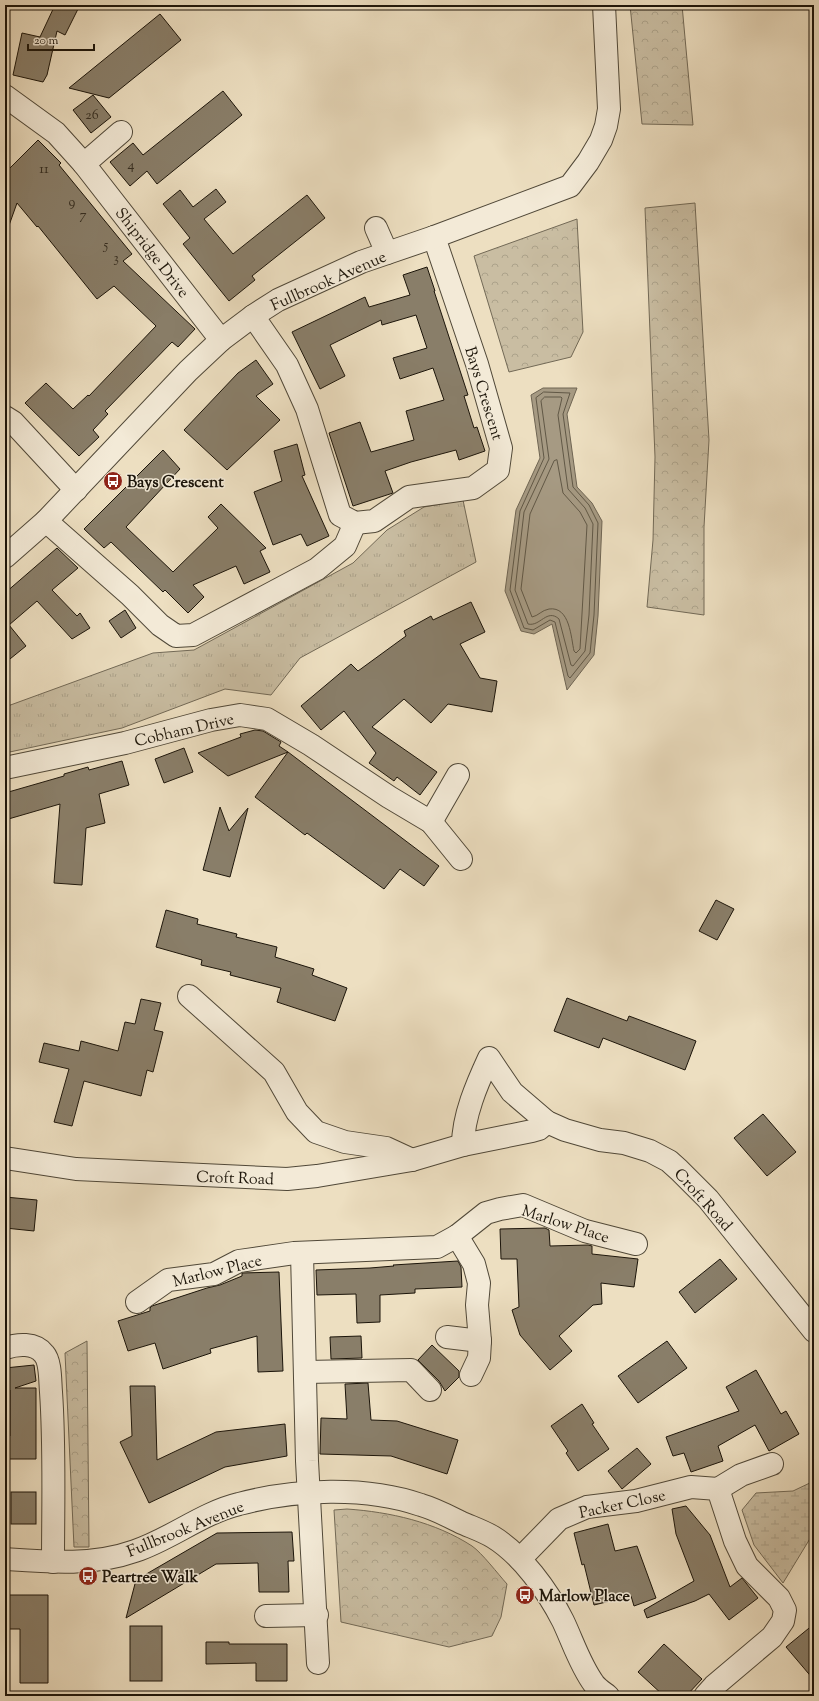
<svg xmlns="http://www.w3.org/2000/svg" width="819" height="1701" font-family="'Sorts Mill Goudy',serif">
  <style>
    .grass { fill: url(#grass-tufts); stroke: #726956 }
    .forest { fill: url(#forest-crowns); stroke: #726956 }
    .wetland { fill: url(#wetland-marsh); stroke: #726956 }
    .water { fill: #a69a83; stroke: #6f6553 }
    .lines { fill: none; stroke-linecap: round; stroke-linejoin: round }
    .shore { stroke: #615846; stroke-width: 1 }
    .building { fill: #897e69; stroke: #1c150a }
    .minor-casing { stroke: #504838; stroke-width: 24 }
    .minor { stroke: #f3ead7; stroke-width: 22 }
    .labels { text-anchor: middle; stroke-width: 3; stroke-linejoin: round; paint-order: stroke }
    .number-label { font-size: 14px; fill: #372f22 }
    .street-label { font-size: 16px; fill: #1c150a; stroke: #f3ead7 }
    .poi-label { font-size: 16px; font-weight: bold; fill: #1c150a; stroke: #f3ead7; text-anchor: start }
  </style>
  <defs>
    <pattern id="grass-tufts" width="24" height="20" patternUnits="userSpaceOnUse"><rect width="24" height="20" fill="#c9bda2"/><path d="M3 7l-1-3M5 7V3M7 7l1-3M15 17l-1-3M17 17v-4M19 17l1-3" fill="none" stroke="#aca28a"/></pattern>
    <pattern id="forest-crowns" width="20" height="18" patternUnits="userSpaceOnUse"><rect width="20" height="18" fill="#c9bda2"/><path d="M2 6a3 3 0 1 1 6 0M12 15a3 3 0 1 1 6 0" fill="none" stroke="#aca28a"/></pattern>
    <pattern id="wetland-marsh" width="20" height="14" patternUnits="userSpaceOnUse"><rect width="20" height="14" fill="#c9bda2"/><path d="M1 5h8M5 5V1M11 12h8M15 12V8" fill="none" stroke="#aca28a"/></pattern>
  </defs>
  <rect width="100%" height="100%" fill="#eddfc1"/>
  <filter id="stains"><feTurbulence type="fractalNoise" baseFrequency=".005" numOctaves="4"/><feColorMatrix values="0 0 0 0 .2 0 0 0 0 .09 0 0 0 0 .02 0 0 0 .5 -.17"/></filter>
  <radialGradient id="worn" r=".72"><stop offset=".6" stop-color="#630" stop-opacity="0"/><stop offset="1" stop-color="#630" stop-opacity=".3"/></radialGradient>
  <polygon class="grass" points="463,500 476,562 300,658 271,695 225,689 122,728 5,753 5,707 153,653 194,650 353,563 387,530 424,507"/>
  <g class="forest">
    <polygon points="630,5 682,5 693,125 642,124"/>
    <polygon points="695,203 709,440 704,527 704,615 647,607 653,540 655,457 645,208"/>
    <polygon points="577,219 583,332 571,357 509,372 474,256"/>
    <polygon points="87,1341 89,1547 74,1547 65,1353"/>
    <path d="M347,1509C390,1512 435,1522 472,1546C482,1553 498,1574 507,1584L501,1617L492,1636L449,1647L341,1622L334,1510Z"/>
  </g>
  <polygon class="wetland" points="814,1481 814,1532 783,1583 754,1545 742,1510 756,1493 793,1491"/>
  <polygon class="water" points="543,388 577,388 567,414 577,487 592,503 602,521 598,616 594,655 567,690 552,624 534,634 521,631 505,591 516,510 540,458 531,395"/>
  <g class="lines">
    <g class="shore">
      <polygon points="544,392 570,393 563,414 573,487 589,505 598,523 594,615 590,653 570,678 568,676 555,622 550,620 533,630 524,628 510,590 520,511 544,458 536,398"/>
      <path d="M545,397H561L562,398L558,415L568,489L585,508L593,524L589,615L585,651L573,666L571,665L559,619C547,608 540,627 528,624L515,590L524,512L549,459L541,401Z"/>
      <path d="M557,460L563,493L580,512L587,525L580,649L576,653L574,651C571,638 570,606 549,609C542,610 538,616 532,617L521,589L530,514L554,461Z"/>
    </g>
  </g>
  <g class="building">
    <polygon points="55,5 80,5 65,35 57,31 47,75 43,82 13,75 22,33 40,37"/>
    <polygon points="160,14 181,40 109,98 69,88"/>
    <polygon points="223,91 242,115 157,184 147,171 130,186 110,162 133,143 143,155"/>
    <polygon points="93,95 111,117 91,133 73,110"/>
    <polygon points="38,140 61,163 59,165 132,254 123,261 195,329 178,347 172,342 105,411 108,414 93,430 99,437 79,456 25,403 46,383 73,409 88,395 89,396 156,326 114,286 97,299 38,226 37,227 17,203 7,231 5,231 5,173"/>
    <polygon points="216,189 226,202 204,219 233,254 307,195 325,218 252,276 255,280 229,301 183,244 190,238 163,204 180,190 193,207"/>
    <polygon points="427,267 435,291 434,291 468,395 464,396 474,428 477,427 485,451 459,460 456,450 411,462 385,471 393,493 353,506 329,433 360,422 371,452 414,440 406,411 444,400 433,368 400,379 393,358 427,348 416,315 382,325 381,320 330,345 345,376 320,389 292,332 365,297 369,307 410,295 403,275"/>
    <polygon points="256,360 273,384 256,396 280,420 227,470 184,430 238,373"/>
    <polygon points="297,444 305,475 302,476 329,536 307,546 301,534 273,545 254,492 282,481 274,451"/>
    <polygon points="163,450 180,469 126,527 173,572 218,528 208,517 221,504 266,548 260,551 270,572 244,584 236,566 193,585 204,597 188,613 165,590 163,592 111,542 104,548 84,529"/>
    <polygon points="57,548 78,568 52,590 77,616 80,613 90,628 72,639 37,601 9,625 26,646 5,663 5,593"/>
    <polygon points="471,602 485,632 460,644 480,678 497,681 492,712 448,704 431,723 404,699 372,727 437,772 420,795 397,777 394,781 369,763 376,753 344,711 321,730 301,706 351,664 358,671 406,636 404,631 431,616 433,620"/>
    <polygon points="125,610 136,628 121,638 109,621"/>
    <polygon points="255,730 263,731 281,742 279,746 288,752 228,776 198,753 241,737 240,734"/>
    <polygon points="184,748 193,772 164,783 155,759"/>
    <polygon points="288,752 439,866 424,886 400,869 384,889 307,833 305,835 255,797"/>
    <polygon points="122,761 129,785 99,794 105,823 86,828 82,885 54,883 60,804 5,820 5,793 64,776 64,774 88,767 89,770"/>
    <polygon points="220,807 229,831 248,808 230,877 203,870"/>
    <polygon points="716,900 734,909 717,940 699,931"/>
    <polygon points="166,910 198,919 197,924 237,934 236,937 277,947 275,957 314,969 312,975 347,988 335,1021 277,1002 281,988 230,975 231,972 201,965 202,960 156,947"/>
    <polygon points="567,998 627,1021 629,1016 696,1041 685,1070 603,1038 599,1048 554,1031"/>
    <polygon points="141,999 161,1003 154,1030 163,1032 153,1072 147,1070 141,1096 84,1081 72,1126 54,1122 69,1069 39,1062 44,1043 79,1051 81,1041 118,1051 125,1022 135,1024"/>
    <polygon points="763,1114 796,1152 767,1176 734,1138"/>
    <polygon points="5,1197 37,1200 34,1231 5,1228"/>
    <polygon points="545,1228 549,1230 550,1246 588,1245 592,1246 592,1254 638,1259 634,1287 601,1283 602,1304 593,1305 559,1336 572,1351 550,1370 520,1335 512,1310 519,1307 517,1259 501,1259 500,1229"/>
    <polygon points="720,1259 737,1279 695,1313 679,1292"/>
    <polygon points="458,1261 461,1267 462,1287 415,1289 415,1293 380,1295 380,1322 357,1323 356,1294 317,1295 316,1270 370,1268 394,1266 393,1265"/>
    <polygon points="279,1272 283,1371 258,1372 257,1336 210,1349 211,1353 163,1369 155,1343 128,1351 118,1321 150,1311 150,1308 152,1306 207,1288 220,1285 242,1276 242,1273"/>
    <polygon points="361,1336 362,1358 331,1359 330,1337"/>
    <polygon points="667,1341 687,1368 638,1403 618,1376"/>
    <polygon points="432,1345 459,1371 459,1377 445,1391 439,1381 418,1360"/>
    <polygon points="34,1365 36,1381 15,1388 36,1388 36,1459 7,1459 7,1436 10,1436 10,1390 5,1391 5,1368"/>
    <polygon points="756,1370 781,1414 786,1411 799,1434 769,1451 755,1425 718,1446 723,1461 691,1472 684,1453 673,1456 666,1437 739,1411 726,1387"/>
    <polygon points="368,1383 371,1420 397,1421 458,1440 447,1474 391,1456 320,1454 321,1418 347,1419 345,1384"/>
    <polygon points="130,1386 155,1386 157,1460 216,1432 285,1424 287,1456 225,1467 149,1503 120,1442 132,1436"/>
    <polygon points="582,1404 594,1423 592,1424 609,1449 578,1471 566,1453 568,1451 551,1426"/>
    <polygon points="637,1448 651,1464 622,1489 608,1471"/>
    <rect x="11" y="1492" width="25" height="32"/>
    <polygon points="686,1506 710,1535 730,1587 742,1578 758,1598 729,1620 709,1594 695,1601 647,1618 644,1610 694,1581 676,1534 672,1509"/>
    <polygon points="608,1524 615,1551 637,1546 656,1598 634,1606 631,1596 594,1605 584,1564 582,1565 574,1533"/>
    <polygon points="292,1532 294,1561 288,1561 289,1592 259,1592 258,1563 216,1564 126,1618 136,1580 217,1533"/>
    <polygon points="5,1595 48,1595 48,1683 20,1683 20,1629 5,1629"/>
    <polygon points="814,1624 814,1680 786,1647"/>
    <rect x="130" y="1626" width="32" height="55"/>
    <polygon points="206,1642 229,1642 229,1644 287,1644 287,1681 256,1681 256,1663 206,1664"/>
    <polygon points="664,1644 702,1679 686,1696 664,1696 638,1672"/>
  </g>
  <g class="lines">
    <defs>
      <g id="minor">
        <polyline points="5,96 56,133 84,164 221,340"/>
        <polyline points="84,164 121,132"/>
        <polyline points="376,228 387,253"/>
        <polyline points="253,316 287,365 307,409 340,515 355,523 374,521 409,497 473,488 498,470 501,448 477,364 434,237"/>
        <polyline points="5,417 13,422 76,490"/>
        <polyline points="46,521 130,595 160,625 176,636 193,635 317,569 345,546 355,523"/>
        <polyline points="5,557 46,521 188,371 221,340 253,316 278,300 361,262 434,237 570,186 588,162 601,140 606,126 609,109 604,5"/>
        <polyline points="5,768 125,743 211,720 240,715 267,719 311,745 389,797 431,822 461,859"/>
        <polyline points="431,822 458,775"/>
        <polyline points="189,996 274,1072 297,1112 316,1132 345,1142 386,1148 412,1160"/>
        <path d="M463,1145C463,1116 477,1084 489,1058L512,1092L547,1122L565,1130L600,1140L624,1143L650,1151L669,1161L679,1170L708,1199L814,1331"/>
        <polyline points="5,1158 76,1169 287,1179 317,1176 412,1160 463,1145 532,1131 539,1129 547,1122"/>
        <polyline points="457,1236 474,1264 479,1283 477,1305 480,1341 479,1358 471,1375"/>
        <polyline points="302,1253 307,1461 318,1663"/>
        <polyline points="137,1302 168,1280 214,1274 239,1261 294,1253 437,1247 457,1236 486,1213 500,1209 523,1205 585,1231 636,1244"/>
        <polyline points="447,1337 480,1341"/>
        <path d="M5,1348C17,1344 35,1342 44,1354C51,1362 50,1382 51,1392C55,1449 53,1506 53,1562"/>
        <polyline points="305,1372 411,1370 430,1390"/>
        <polyline points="718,1489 741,1475 772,1464"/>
        <path d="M5,1559C48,1562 93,1566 135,1551C171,1539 202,1513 239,1504C295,1489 366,1486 421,1505C435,1509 448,1516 460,1522C471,1527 483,1531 493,1537C521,1554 548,1591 563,1621C573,1642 580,1665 594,1684C598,1689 603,1692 608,1696"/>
        <polyline points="520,1559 559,1519 587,1507 636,1501 691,1487 718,1489 735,1541 747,1566 779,1598 785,1610 783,1621 772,1637 714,1686 705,1696"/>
        <polyline points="266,1616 317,1615"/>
      </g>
    </defs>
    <use href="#minor" class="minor-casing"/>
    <use href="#minor" class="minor"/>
  </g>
  <defs>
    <symbol id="bus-disc" viewBox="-11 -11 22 22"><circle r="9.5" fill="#8f2418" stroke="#f3ead7"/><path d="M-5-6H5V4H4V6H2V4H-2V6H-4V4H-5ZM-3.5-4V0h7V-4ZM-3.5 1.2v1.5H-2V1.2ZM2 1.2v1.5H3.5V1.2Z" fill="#fff"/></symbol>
  </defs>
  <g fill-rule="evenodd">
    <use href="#bus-disc" x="102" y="470" width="22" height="22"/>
    <use href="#bus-disc" x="77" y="1565" width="22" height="22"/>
    <use href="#bus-disc" x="514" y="1584" width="22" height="22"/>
  </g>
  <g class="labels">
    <g class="number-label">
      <text x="92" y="119">26</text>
      <text x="131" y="169">4</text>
      <text x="44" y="173">11</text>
      <text x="72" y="206">9</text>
      <text x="83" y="219">7</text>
      <text x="106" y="249">5</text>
      <text x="116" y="262">3</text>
    </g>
    <g class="street-label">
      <text transform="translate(153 252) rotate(52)" y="6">Shipridge Drive</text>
      <text transform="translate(328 280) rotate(-24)" y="6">Fullbrook Avenue</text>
      <text transform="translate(485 393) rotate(73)" y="6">Bays Crescent</text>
      <text transform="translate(184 729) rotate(-13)" y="6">Cobham Drive</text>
      <text transform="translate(235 1177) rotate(2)" y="6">Croft Road</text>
      <text transform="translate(704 1199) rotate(48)" y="6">Croft Road</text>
      <text transform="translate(566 1223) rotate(18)" y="6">Marlow Place</text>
      <text transform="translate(217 1270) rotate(-14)" y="6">Marlow Place</text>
      <text transform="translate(622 1503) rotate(-12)" y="6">Packer Close</text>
      <text transform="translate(185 1528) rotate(-22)" y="6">Fullbrook Avenue</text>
    </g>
    <g class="poi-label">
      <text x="127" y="487">Bays Crescent</text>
      <text x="102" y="1582">Peartree Walk</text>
      <text x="539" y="1601">Marlow Place</text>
    </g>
  </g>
  <rect width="819" height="1701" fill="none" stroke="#eddfc1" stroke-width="20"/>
  <rect x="6" y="6" width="807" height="1689" fill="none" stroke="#1c150a" stroke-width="2"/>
  <rect x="10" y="10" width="799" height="1681" fill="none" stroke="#1c150a"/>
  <path d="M28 44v6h66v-6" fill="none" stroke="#1c150a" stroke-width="2"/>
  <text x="34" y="44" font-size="12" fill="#1c150a" stroke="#f3ead7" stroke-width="3" paint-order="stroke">20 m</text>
  <rect width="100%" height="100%" filter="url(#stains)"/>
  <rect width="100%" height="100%" fill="url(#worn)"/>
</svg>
